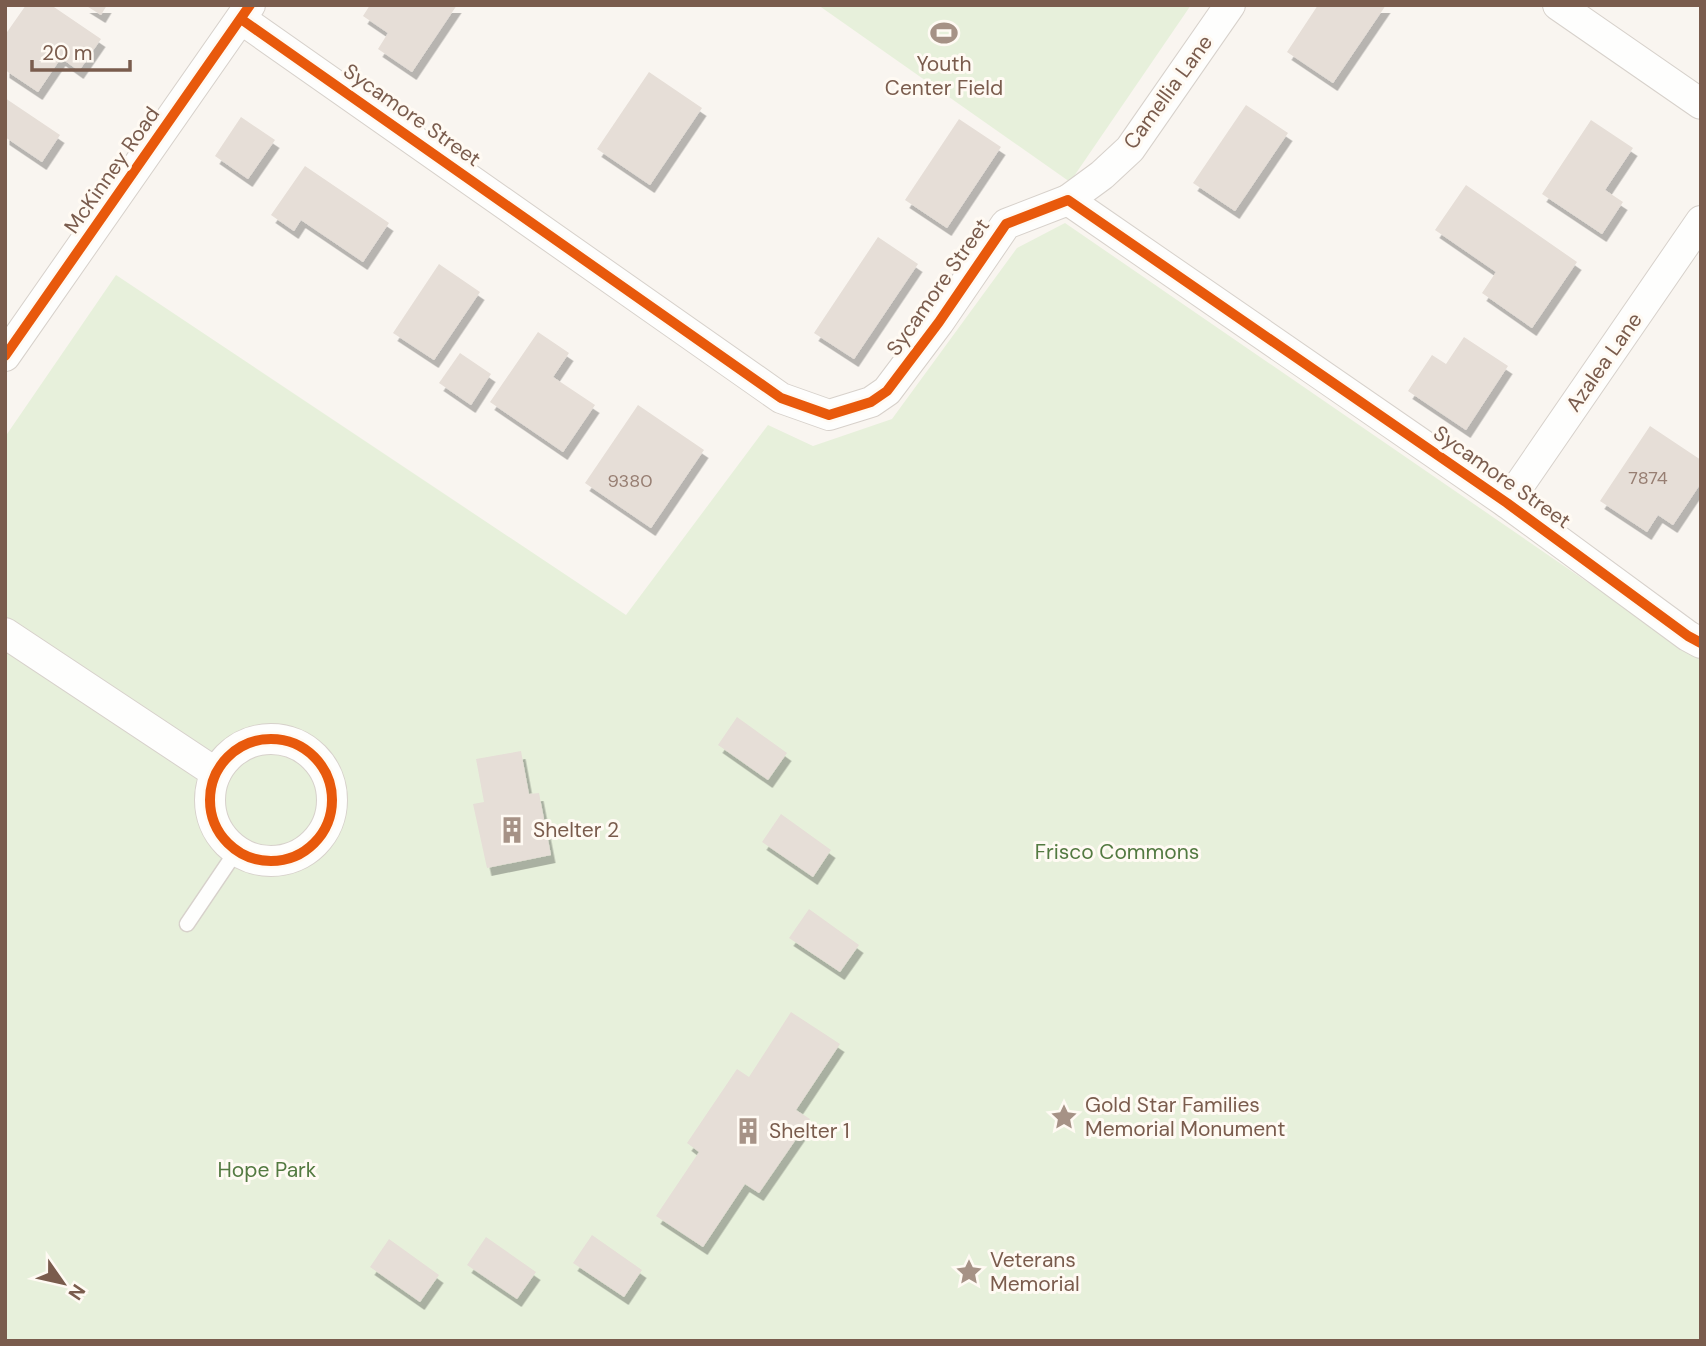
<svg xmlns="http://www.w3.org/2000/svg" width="1706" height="1346" font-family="'DM Sans',sans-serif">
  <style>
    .green { fill: #e7f0db }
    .building { fill: #e6ded7; filter: url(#shadow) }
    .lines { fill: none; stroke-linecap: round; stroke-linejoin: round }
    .service-casing { stroke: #d7d1cb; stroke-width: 17 }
    .minor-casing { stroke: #d7d1cb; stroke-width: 32 }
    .service { stroke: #fefefd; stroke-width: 14 }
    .minor { stroke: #fefefd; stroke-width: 30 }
    .cycleway-casing { stroke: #fffaf3; stroke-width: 15 }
    .cycleway { stroke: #e8590c; stroke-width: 10 }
    .labels { text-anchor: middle; stroke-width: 6; stroke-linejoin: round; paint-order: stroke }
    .number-label { font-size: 18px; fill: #977e72 }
    .poi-label { font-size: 21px; fill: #7a5c4d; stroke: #fffaf3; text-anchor: start }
    .street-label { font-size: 21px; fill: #7a5c4d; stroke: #fffaf3 }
    .park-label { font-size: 21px; fill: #537a41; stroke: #fffaf3 }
  </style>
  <defs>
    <filter id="shadow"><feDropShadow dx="4.5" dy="8" stdDeviation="0" flood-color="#0004"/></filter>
  </defs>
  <rect width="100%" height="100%" fill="#f9f5f0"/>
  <g class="green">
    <polygon points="818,5 1191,5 1070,182"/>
    <polygon points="1065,223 1701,660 1701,1341 5,1341 5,437 116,275 626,615 768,425 813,446 892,419 1017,248"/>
  </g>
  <g class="building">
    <polygon points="26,5 51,5 101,39 79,71 61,58 38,92 5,70 5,35"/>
    <polygon points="85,5 107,5 101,15"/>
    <polygon points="370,5 457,5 412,72 378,49 388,33 363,16"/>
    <polygon points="1318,5 1386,5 1333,83 1287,52"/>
    <polygon points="649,72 702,108 650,185 597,149"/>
    <polygon points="5,98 60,135 42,162 5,137"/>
    <polygon points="1246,105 1288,133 1235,211 1193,183"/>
    <polygon points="241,117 275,140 248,179 215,156"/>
    <polygon points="959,119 1001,147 947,228 905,200"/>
    <polygon points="1591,120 1633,148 1605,190 1623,202 1602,234 1542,194"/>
    <polygon points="305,166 389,223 363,262 301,220 294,231 271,215"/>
    <polygon points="1466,185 1577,262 1532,328 1482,293 1496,272 1435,230"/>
    <polygon points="878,237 918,264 854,359 814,333"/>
    <polygon points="439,264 480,292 434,360 393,333"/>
    <polygon points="538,332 569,353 553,377 595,405 563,452 490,402"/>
    <polygon points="1464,337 1508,366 1466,430 1408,391 1432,355 1446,364"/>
    <polygon points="460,353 491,374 471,405 439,383"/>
    <polygon points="638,405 704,450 651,528 585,483"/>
    <polygon points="1650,426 1701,460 1701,483 1673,525 1658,515 1647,532 1600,501"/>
    <polygon points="737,717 787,753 768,780 718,745"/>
    <polygon points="521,751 529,794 539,793 551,855 487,868 473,804 484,802 476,759"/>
    <polygon points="781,814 831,850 813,877 762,842"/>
    <polygon points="809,909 859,945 840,972 789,938"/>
    <polygon points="791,1012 840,1044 796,1110 810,1119 759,1193 745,1184 703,1247 656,1216 699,1152 687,1143 737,1069 749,1077"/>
    <polygon points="592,1235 642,1270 624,1297 573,1263"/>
    <polygon points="486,1237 536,1272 517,1299 467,1265"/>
    <polygon points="389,1239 439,1275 420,1302 370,1267"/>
  </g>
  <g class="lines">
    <defs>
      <polyline id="service" points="187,924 237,850"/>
      <g id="minor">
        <polyline points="1558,5 1701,104"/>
        <polyline points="241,19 781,398 829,415 871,402 887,391 939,322 1006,224 1068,200 1507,503 1688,636 1701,643"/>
        <polyline points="1068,200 1102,175 1130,149 1230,5"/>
        <polyline points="5,356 250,5"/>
        <polyline points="1507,503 1701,221"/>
        <polyline points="5,633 216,773"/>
        <circle cx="271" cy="800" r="61"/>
      </g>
    </defs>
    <use href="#service" class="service-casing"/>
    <use href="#minor" class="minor-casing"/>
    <use href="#service" class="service"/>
    <use href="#minor" class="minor"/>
    <defs>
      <g id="cycleway">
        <polyline points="241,19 781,398 829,415 871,402 887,391 939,322 1006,224 1068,200 1507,503 1688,636 1701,643"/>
        <polyline points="5,356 250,5"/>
        <circle cx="271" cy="800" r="61"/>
      </g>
    </defs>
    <use href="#cycleway" class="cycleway-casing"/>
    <use href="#cycleway" class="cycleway"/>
  </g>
  <defs>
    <symbol id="stadium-bare" viewBox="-9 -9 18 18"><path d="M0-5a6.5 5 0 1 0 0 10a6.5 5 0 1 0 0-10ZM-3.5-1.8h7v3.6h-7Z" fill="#a69286" stroke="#fffaf3" stroke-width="2.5" paint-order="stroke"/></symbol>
    <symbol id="building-bare" viewBox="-9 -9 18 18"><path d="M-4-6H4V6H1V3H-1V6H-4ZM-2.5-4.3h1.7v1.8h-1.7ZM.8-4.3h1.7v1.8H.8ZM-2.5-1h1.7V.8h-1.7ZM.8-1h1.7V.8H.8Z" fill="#a69286" stroke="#fffaf3" stroke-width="2.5" paint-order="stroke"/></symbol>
    <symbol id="sight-bare" viewBox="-9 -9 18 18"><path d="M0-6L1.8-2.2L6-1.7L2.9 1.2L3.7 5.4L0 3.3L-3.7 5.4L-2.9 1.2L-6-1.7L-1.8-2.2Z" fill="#a69286" stroke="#fffaf3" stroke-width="2.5" paint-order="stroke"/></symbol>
  </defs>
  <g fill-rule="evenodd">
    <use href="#stadium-bare" x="925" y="14" width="38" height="38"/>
    <use href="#building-bare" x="493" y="811" width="38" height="38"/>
    <use href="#sight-bare" x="1045" y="1098" width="38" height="38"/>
    <use href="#building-bare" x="729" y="1112" width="38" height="38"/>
    <use href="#sight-bare" x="950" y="1253" width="38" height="38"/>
  </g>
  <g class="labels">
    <g class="number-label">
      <text x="1648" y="484">7874</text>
      <text x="630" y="487">9380</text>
    </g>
    <g class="poi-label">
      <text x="944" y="71" text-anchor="middle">Youth<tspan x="944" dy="24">Center Field</tspan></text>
      <text x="533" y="837">Shelter 2</text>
      <text x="1085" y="1112">Gold Star Families<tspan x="1085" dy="24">Memorial Monument</tspan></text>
      <text x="769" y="1138">Shelter 1</text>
      <text x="990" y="1267">Veterans<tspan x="990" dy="24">Memorial</tspan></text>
    </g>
    <g class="street-label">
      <text transform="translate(1168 92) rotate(-54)" y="7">Camellia Lane</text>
      <text transform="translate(412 115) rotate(35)" y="7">Sycamore Street</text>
      <text transform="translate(112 170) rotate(-55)" y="7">McKinney Road</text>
      <text transform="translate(938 287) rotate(-55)" y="7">Sycamore Street</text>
      <text transform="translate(1604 362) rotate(-55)" y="7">Azalea Lane</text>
      <text transform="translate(1502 477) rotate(35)" y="7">Sycamore Street</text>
    </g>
    <g class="park-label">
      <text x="1117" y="859">Frisco Commons</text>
      <text x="267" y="1177">Hope Park</text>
    </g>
  </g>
  <rect width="1706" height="1346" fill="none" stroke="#7a5c4d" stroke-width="14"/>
  <g transform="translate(63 1283) rotate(124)" stroke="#fffaf3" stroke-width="5" paint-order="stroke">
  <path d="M0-5L12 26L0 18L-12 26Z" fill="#7a5c4d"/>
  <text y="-10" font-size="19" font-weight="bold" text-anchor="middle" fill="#7a5c4d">N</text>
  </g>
  <path d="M32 60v10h98v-10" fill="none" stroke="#7a5c4d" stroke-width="3.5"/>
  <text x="42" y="60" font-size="21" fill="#7a5c4d" stroke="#fffaf3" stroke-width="5" paint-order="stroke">20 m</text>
</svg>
